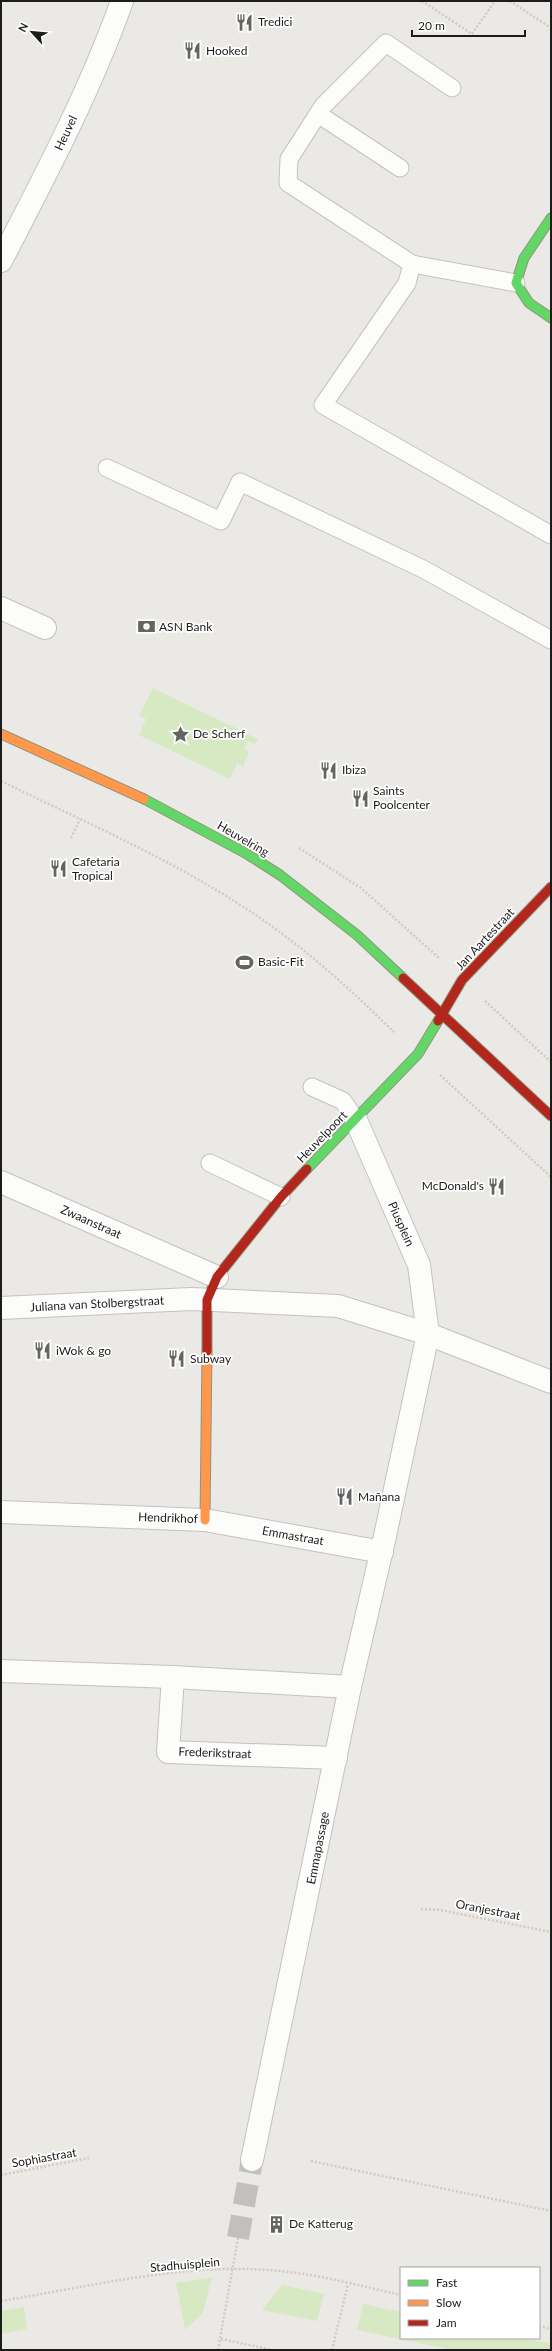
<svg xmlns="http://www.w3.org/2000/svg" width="552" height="2351" font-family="Lato,sans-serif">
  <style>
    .grass { fill: #d6e9c3 }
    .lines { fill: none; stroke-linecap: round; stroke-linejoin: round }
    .street-tunnel { stroke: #c2c0bd; stroke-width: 22; stroke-dasharray: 22 11; stroke-linecap: butt }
    .lane-casing { stroke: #c3c2c1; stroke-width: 19 }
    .street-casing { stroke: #c3c2c1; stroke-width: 24 }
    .fast-casing { stroke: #92947d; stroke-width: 11 }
    .slow-casing { stroke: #92947d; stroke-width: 11 }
    .jam-casing { stroke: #92947d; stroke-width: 11 }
    .path { stroke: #d6c8c4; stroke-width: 2.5; stroke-dasharray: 2 2; stroke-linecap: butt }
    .lane { stroke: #fcfcfb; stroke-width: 17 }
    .street { stroke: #fcfcfb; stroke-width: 22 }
    .fast { stroke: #63d668; stroke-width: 9 }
    .slow { stroke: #ff974d; stroke-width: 9 }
    .jam { stroke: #b3261e; stroke-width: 9 }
    .labels { text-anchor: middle; stroke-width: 3.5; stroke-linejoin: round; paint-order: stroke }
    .poi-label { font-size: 12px; fill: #1c1c1c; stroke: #fff; text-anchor: start }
    .street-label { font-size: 12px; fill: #1c1c1c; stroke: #fff }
  </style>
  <rect width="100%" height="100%" fill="#ebe9e5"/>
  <g class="grass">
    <polygon points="153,688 258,739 255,744 248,741 244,749 249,752 243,766 237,763 230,779 139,735 146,719 139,716"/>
    <polygon points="212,2277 203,2313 185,2330 176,2283"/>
    <polygon points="282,2285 324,2294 317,2321 262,2310"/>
    <polygon points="363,2304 401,2312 401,2338 522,2338 551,2344 551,2350 453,2350 357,2330"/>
    <polygon points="24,2307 27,2329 1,2334 1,2311"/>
  </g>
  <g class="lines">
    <polyline class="street-tunnel" points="238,2238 252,2160"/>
    <defs>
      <g id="lane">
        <polyline points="452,88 386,43 323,106 289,159 288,183 412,264 516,283"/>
        <polyline points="318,114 400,168"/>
        <polyline points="412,264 407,283 323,405 551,535"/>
        <polyline points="107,468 221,521 240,482 423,569 551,640"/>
        <polyline points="312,1087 343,1101 356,1120"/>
        <polyline points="210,1163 281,1197"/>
      </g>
      <g id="street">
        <path d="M1,261C45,176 90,91 122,1"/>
        <polyline points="1,608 45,628"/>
        <polyline points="1,1182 217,1277"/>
        <polyline points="1,1308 191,1299 338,1306 428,1334 551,1382"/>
        <polyline points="1,1512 205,1520 382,1552"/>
        <polyline points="1,1671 173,1677"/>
        <polyline points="336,1758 168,1752 173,1677 350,1687"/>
        <polyline points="252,2160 350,1687 385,1536 428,1334 419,1265 356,1120"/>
      </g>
      <g id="fast">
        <polyline points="551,218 524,258 516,283 529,303 551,318"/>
        <polyline points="144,799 247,854 280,875 357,935 403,978"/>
        <polyline points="307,1169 418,1054 438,1021"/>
      </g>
      <g id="slow">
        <polyline points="1,734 144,799"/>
        <polyline points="205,1520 207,1351"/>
      </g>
      <g id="jam">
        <polyline points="403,978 551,1116"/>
        <polyline points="438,1021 462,980 551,887"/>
        <polyline points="207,1351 207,1300 217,1277 281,1197 307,1169"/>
      </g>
    </defs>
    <use href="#lane" class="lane-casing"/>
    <use href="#street" class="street-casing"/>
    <use href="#fast" class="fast-casing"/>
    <use href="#slow" class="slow-casing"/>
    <use href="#jam" class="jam-casing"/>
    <g class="path">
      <polyline points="422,1 472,34 495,1"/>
      <polyline points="510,1 551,28"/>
      <path d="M1,781C97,828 199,871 285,936C324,965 359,998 394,1032"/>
      <polyline points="71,838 80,819"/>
      <polyline points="299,848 361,888 439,958"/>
      <polyline points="485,1001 551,1062"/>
      <polyline points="440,1075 551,1177"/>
      <polyline points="421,1909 440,1910 551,1932"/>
      <polyline points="311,2161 551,2211"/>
      <polyline points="1,2175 89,2158"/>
      <path d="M1,2301C93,2286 195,2260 288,2272C326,2276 364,2287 401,2295"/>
      <polyline points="539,2326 551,2329"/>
      <polyline points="221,2339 273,2350"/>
      <polyline points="218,2350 238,2238"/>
      <polyline points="332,2350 348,2284"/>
    </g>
    <use href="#lane" class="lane"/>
    <use href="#street" class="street"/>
    <use href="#fast" class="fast"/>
    <use href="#slow" class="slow"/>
    <use href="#jam" class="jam"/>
  </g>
  <defs>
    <symbol id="restaurant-bare" viewBox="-9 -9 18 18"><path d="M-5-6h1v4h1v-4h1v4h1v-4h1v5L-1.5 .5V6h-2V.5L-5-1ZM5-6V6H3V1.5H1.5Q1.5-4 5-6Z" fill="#646462" stroke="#fff" stroke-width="2.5" paint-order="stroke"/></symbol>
    <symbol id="bank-bare" viewBox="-9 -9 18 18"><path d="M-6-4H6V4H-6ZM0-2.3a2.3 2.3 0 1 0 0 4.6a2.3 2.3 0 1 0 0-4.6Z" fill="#646462" stroke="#fff" stroke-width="2.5" paint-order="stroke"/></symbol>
    <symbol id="sight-bare" viewBox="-9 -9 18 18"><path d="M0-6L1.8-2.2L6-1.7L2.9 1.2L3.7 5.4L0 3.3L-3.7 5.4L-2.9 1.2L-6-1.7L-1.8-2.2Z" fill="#646462" stroke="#fff" stroke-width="2.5" paint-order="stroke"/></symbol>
    <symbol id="stadium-bare" viewBox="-9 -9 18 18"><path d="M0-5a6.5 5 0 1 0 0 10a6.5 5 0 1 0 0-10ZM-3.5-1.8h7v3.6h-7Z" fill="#646462" stroke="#fff" stroke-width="2.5" paint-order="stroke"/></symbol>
    <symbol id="building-bare" viewBox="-9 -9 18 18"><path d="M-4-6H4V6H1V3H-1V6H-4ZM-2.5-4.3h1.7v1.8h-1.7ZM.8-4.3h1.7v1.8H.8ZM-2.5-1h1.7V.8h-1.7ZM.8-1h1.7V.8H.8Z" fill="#646462" stroke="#fff" stroke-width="2.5" paint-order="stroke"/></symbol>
  </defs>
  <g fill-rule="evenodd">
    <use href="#restaurant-bare" x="232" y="10" width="25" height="25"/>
    <use href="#restaurant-bare" x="180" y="38" width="25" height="25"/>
    <use href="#bank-bare" x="134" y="614" width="25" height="25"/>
    <use href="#sight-bare" x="168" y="722" width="25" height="25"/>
    <use href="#restaurant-bare" x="316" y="758" width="25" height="25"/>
    <use href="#restaurant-bare" x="348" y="786" width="25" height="25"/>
    <use href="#restaurant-bare" x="46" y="856" width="25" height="25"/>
    <use href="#stadium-bare" x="232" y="950" width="25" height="25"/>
    <use href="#restaurant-bare" x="484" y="1174" width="25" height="25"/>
    <use href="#restaurant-bare" x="30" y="1338" width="25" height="25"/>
    <use href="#restaurant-bare" x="164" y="1346" width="25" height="25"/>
    <use href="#restaurant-bare" x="332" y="1484" width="25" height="25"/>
    <use href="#building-bare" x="264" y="2212" width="25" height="25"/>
  </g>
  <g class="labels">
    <g class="poi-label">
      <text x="258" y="26">Tredici</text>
      <text x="206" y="55">Hooked</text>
      <text x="159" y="631">ASN Bank</text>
      <text x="193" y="738">De Scherf</text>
      <text x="342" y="774">Ibiza</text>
      <text x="373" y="795">Saints<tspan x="373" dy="14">Poolcenter</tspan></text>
      <text x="72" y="866">Cafetaria<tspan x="72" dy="14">Tropical</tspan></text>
      <text x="258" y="966">Basic-Fit</text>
      <text x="484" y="1190" text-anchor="end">McDonald's</text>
      <text x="56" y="1355">iWok &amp; go</text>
      <text x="190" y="1363">Subway</text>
      <text x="358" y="1501">Mañana</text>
      <text x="289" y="2228">De Katterug</text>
    </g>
    <g class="street-label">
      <text transform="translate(66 133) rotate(-65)" y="4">Heuvel</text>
      <text transform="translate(243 839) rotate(30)" y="4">Heuvelring</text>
      <text transform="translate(485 939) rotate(-47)" y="4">Jan Aartestraat</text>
      <text transform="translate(322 1137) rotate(-46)" y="4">Heuvelpoort</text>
      <text transform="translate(91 1222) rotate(24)" y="4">Zwaanstraat</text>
      <text transform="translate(401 1224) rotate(66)" y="4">Piusplein</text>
      <text transform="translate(97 1304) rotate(-3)" y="4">Juliana van Stolbergstraat</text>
      <text transform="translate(168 1518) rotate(2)" y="4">Hendrikhof</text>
      <text transform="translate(293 1536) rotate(10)" y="4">Emmastraat</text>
      <text transform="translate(215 1753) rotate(2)" y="4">Frederikstraat</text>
      <text transform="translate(318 1848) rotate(-79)" y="4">Emmapassage</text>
      <text transform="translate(488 1910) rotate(11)" y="4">Oranjestraat</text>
      <text transform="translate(44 2158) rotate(-10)" y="4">Sophiastraat</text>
      <text transform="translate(185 2265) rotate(-5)" y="4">Stadhuisplein</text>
    </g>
  </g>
  <rect width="552" height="2351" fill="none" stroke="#1c1c1c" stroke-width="4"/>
  <rect x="400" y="2267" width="140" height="72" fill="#ffffff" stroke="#a4a4a4"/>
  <rect x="408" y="2280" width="20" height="6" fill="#63d668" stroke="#a4a4a4"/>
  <text x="436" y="2287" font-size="12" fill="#1c1c1c">Fast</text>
  <rect x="408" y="2300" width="20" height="6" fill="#ff974d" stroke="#a4a4a4"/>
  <text x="436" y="2307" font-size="12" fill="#1c1c1c">Slow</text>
  <rect x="408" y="2320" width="20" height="6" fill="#b3261e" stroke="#a4a4a4"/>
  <text x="436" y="2327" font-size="12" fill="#1c1c1c">Jam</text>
  <g transform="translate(32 32) rotate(297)" stroke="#ffffff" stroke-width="3" paint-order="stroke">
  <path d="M0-3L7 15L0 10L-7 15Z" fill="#1c1c1c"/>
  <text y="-6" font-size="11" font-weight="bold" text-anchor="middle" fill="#1c1c1c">N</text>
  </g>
  <path d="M412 30v6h113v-6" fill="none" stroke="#1c1c1c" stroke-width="2"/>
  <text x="418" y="30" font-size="12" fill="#1c1c1c" stroke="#ffffff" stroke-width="3" paint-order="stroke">20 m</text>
</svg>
